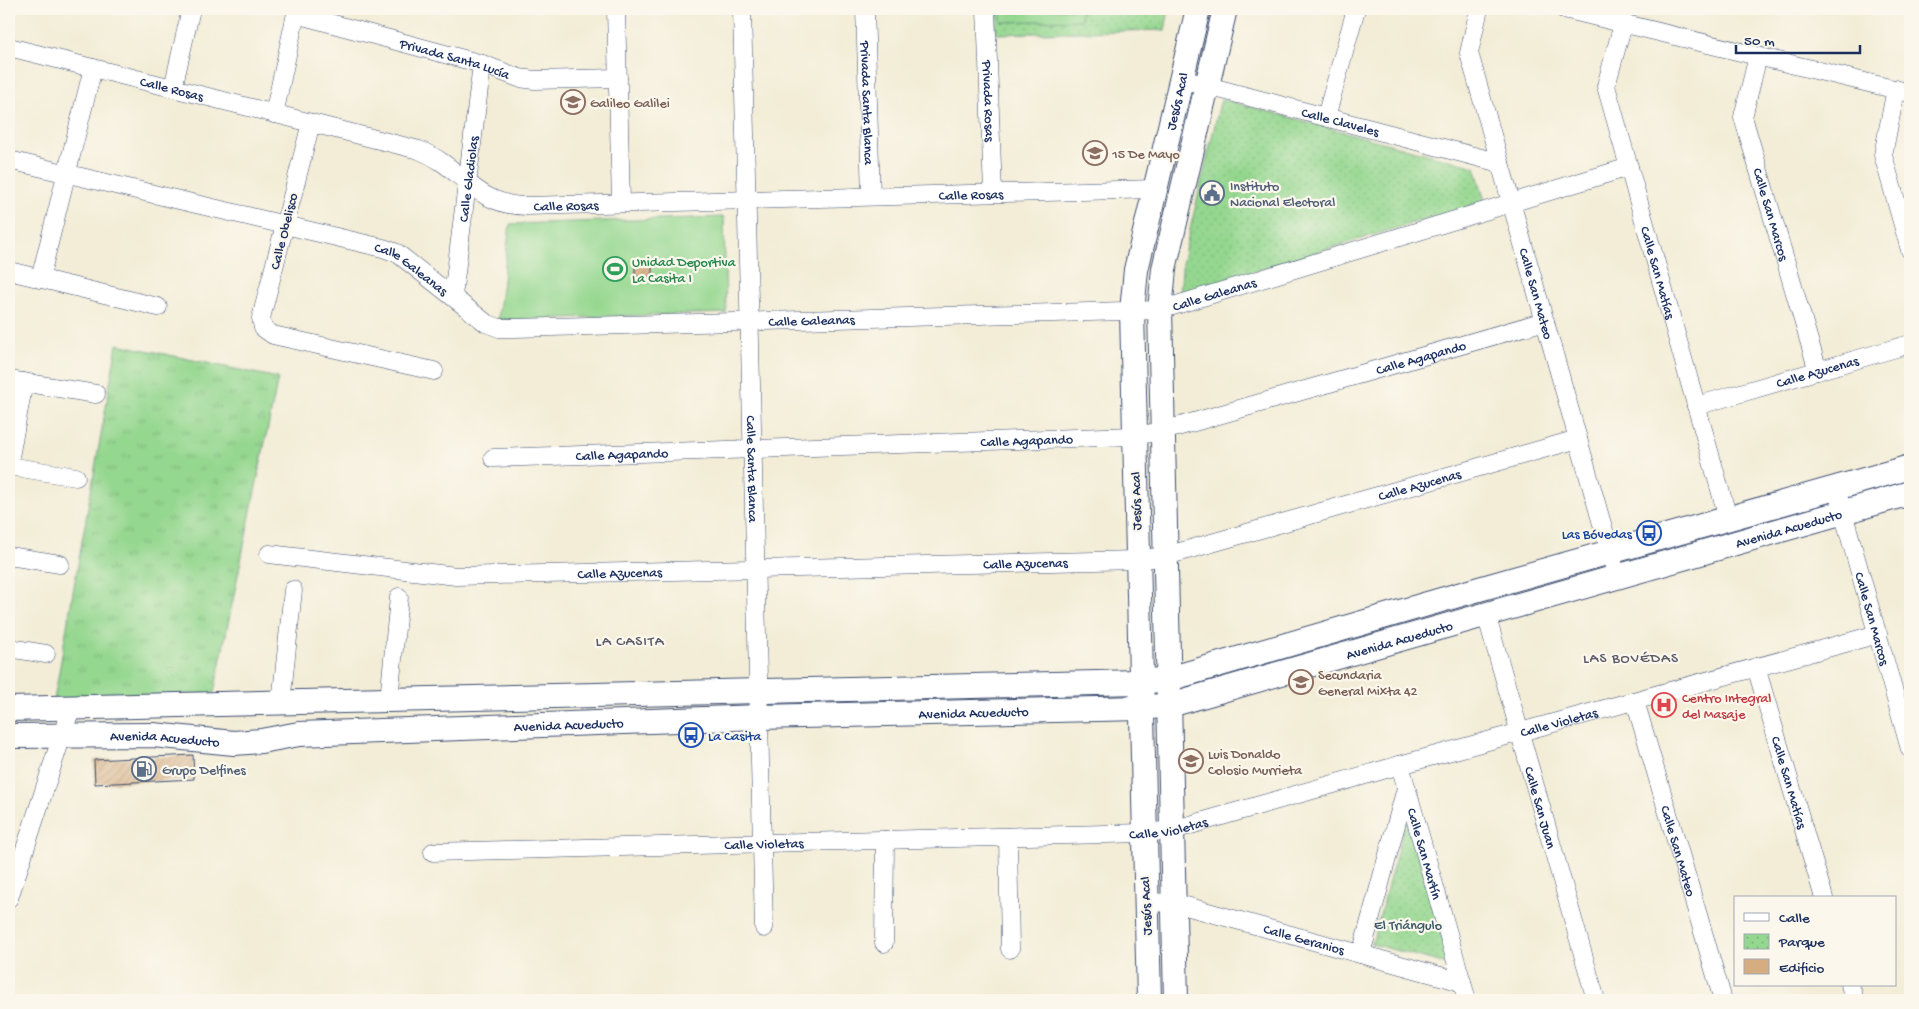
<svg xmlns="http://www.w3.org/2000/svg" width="1919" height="1009" font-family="'Gochi Hand',sans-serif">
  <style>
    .grass { fill: url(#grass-tufts); stroke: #588376 }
    .park { fill: url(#park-dots); stroke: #588376 }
    .garden { fill: #94d78f; stroke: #588376 }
    .building { fill: url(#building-hatch) }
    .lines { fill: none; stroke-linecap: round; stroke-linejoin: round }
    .street-casing { stroke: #3b4c70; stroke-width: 19 }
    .secondary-casing { stroke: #3b4c70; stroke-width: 26 }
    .street { stroke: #fff; stroke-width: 18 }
    .secondary { stroke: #fff; stroke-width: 24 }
    .labels { text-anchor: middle; stroke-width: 4.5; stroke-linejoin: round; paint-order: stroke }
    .street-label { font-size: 14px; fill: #1b2f5e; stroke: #fbf7ec }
    .education-label { font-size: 14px; fill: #785e54; stroke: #fbf7ec; text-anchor: start }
    .service-label { font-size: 14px; fill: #4e5e75; stroke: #fbf7ec; text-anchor: start }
    .leisure-label { font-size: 14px; fill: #27864d; stroke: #fbf7ec; text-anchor: start }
    .transit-label { font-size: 14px; fill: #164399; stroke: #fbf7ec; text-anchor: end }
    .health-label { font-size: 14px; fill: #be3a42; stroke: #fbf7ec; text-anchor: start }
    .park-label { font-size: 14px; fill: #39596a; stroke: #fbf7ec }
    .neighbourhood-label { font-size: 15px; letter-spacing: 1px; fill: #5c5b6a; stroke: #fbf7ec }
  </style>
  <defs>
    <pattern id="grass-tufts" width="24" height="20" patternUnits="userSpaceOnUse" patternTransform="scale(1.25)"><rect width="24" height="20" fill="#94d78f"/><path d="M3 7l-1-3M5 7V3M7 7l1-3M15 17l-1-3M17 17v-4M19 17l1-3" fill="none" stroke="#7fb97e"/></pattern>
    <pattern id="park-dots" width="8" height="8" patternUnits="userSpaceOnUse" patternTransform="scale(1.25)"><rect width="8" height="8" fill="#94d78f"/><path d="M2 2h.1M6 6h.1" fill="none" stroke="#7fb97e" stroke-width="1.8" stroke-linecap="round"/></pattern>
    <pattern id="building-hatch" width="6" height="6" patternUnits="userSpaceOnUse" patternTransform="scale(1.25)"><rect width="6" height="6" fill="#d6ad80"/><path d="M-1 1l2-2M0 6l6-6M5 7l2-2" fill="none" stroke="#ad8d6c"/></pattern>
  </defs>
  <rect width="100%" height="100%" fill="#fbf7ec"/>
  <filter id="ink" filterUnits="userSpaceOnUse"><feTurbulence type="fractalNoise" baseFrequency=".02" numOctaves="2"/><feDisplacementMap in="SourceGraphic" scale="10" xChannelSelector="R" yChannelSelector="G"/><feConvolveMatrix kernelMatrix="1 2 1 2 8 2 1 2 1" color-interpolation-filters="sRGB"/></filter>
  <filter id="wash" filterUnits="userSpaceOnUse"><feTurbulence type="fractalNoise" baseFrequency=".0096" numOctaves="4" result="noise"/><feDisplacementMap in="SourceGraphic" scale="20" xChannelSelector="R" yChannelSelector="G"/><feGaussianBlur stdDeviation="1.12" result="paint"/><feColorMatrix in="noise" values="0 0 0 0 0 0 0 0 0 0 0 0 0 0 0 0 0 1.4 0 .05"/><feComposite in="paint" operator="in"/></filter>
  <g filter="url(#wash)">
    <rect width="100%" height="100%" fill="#f3edd7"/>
    <polygon class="grass" points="117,344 278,378 214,693 54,700"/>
    <g class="park">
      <polygon points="995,9 1169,9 1165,30 996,34"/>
      <polygon points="1221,99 1475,167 1485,201 1180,294 1183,259"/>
      <polygon points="1407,815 1450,965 1372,944"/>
    </g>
    <g class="garden">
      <polygon points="1001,9 1081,9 1081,20 1001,22"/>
      <polygon points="724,217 726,313 498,320 510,224"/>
    </g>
    <g id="blocks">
      <g class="building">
        <polygon points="643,260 652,264 652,275 644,280 635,275 635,265"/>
        <polygon points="193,755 194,779 95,784 94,760"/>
      </g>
    </g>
  </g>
  <g filter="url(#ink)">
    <use href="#blocks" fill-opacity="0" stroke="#3b4c70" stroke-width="1"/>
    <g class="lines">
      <defs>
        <g id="street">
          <polyline points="616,9 621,203"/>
          <path id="s1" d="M742,9L764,928"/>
          <path id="s2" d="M865,9L871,196"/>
          <path id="s3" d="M986,9L993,193"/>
          <path id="s4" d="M1479,9L1469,53L1617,577"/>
          <polyline points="1564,9 1910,93"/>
          <path id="s5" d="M296,14L482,64L519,78L535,80L618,78"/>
          <path id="s6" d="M1623,24L1606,86L1728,518"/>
          <path id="s7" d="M9,47L419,150C463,167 473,205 526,206L1155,189"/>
          <path id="s8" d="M1758,56L1743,117L1818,371"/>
          <path id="s9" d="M1181,79L1500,163"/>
          <polyline points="173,88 191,9"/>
          <polyline points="1896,89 1883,155 1910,250"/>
          <polyline points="274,114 297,9"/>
          <polyline points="1326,117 1356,9"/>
          <polyline points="311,123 261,318 263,328 273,335 434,371"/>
          <path id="s10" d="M9,160L383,248L397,253L486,323L499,328H515L1160,310L1629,167"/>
          <polyline points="9,271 158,307"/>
          <polyline points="40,279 93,68"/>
          <path id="s11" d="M453,296L482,64"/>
          <polyline points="9,380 96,394"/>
          <path id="s12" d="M1696,406L1910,344"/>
          <path id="s13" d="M493,458L1134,436L1163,431L1545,321"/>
          <polyline points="9,462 24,382"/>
          <polyline points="9,466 76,477"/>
          <path id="s14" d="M1840,502L1910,749"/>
          <path id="s15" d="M269,554L456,576L1137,560L1166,556L1578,439"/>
          <polyline points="9,556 60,564"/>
          <path id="s16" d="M1486,614L1596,1000"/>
          <polyline points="9,648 46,654"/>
          <path id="s17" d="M1756,667L1824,898"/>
          <polyline points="389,700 399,597"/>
          <path id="s18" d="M1635,701L1723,1000"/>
          <polyline points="281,703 293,590"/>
          <path id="s19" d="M1400,765L1467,1000"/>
          <polyline points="1008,837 1010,949"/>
          <path id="s20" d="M433,852L1144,833L1173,830L1400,765L1878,634"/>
          <polyline points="9,898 71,708"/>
          <path id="s21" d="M1145,902L1175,903L1462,982"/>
          <polyline points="884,943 885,840"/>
          <polyline points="1361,954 1406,788"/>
          <polyline points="1850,985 1855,1000"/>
        </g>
        <g id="secondary">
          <polyline points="9,709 1140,682 1169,679 1479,589 1910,467"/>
          <path id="s22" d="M9,736L153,735L234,743L261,741L299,734L759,717L1141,708L1170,705L1910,493"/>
          <path id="s23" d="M1149,1000L1132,311L1136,270L1198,9"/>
          <polyline points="1176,1000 1160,310 1164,269 1225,9"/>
        </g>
      </defs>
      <use href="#street" class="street-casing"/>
      <use href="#secondary" class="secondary-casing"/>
      <use href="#street" class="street"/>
      <use href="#secondary" class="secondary"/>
    </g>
  </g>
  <defs>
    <symbol id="school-ring" viewBox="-11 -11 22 22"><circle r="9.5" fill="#fbf7ec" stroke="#8d6e63" stroke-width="1.5"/><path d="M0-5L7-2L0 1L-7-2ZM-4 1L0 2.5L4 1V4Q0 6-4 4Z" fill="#8d6e63"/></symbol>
    <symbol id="civic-ring" viewBox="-11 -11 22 22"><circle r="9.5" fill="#fbf7ec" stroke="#5c6f8a" stroke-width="1.5"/><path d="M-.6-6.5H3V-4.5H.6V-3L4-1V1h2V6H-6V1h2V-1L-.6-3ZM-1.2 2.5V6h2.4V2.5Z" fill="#5c6f8a"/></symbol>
    <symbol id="stadium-ring" viewBox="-11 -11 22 22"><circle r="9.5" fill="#fbf7ec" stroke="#2e9e5b" stroke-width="1.5"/><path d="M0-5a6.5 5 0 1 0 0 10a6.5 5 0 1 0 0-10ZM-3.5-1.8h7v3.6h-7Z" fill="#2e9e5b"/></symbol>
    <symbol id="bus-ring" viewBox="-11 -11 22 22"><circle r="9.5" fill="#fbf7ec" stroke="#1a4fb4" stroke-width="1.5"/><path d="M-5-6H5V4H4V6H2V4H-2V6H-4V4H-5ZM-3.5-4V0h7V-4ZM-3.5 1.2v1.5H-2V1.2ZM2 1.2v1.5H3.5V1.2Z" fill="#1a4fb4"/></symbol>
    <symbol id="hospital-ring" viewBox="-11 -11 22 22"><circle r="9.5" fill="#fbf7ec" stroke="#e0444e" stroke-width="1.5"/><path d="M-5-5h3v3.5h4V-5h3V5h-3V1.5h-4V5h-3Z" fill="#e0444e"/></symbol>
    <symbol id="fuel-ring" viewBox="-11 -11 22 22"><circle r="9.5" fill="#fbf7ec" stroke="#5c6f8a" stroke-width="1.5"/><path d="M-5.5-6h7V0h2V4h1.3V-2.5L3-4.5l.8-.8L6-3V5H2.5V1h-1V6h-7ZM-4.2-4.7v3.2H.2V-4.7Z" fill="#5c6f8a"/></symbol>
  </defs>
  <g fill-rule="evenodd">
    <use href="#school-ring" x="559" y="88" width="28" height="28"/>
    <use href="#school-ring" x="1081" y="139" width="28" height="28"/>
    <use href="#civic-ring" x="1198" y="179" width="28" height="28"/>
    <use href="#stadium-ring" x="601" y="255" width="28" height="28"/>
    <use href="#bus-ring" x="1635" y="519" width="28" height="28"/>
    <use href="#school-ring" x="1287" y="668" width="28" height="28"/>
    <use href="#hospital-ring" x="1650" y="691" width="28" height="28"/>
    <use href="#bus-ring" x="677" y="721" width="28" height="28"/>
    <use href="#school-ring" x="1177" y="747" width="28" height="28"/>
    <use href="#fuel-ring" x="130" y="755" width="28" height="28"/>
  </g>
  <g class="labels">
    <g class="street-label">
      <text dy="5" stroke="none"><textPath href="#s5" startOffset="165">Privada Santa Lucía</textPath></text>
      <text dy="5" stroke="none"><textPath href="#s7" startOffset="168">Calle Rosas</textPath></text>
      <text dy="5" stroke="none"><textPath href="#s3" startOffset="92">Privada Rosas</textPath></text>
      <text dy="5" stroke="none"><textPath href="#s23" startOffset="904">Jesús Acal</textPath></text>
      <text dy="5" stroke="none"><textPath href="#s2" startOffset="94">Privada Santa Blanca</textPath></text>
      <text dy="5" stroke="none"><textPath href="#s9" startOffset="165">Calle Claveles</textPath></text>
      <text dy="5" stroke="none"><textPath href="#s11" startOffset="118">Calle Gladiolas</textPath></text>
      <text dy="5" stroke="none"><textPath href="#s7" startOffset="991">Calle Rosas</textPath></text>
      <text dy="5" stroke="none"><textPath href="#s7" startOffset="586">Calle Rosas</textPath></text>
      <text dy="5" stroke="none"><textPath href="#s8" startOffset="164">Calle San Marcos</textPath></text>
      <text transform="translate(283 231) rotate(-76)" y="5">Calle Obelisco</text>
      <text dy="5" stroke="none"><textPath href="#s10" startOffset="419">Calle Galeanas</textPath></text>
      <text dy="5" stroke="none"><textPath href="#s6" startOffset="258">Calle San Matías</textPath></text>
      <text dy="5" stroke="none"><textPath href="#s10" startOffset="1244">Calle Galeanas</textPath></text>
      <text dy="5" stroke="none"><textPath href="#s4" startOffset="295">Calle San Mateo</textPath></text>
      <text dy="5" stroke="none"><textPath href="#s10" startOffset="839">Calle Galeanas</textPath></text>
      <text dy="5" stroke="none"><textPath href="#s13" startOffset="939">Calle Agapando</textPath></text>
      <text dy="5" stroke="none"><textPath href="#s12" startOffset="126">Calle Azucenas</textPath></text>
      <text dy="5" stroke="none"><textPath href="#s13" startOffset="534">Calle Agapando</textPath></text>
      <text dy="5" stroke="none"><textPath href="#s13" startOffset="129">Calle Agapando</textPath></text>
      <text dy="5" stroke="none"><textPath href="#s1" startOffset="460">Calle Santa Blanca</textPath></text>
      <text dy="5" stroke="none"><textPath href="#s15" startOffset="1162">Calle Azucenas</textPath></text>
      <text transform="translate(1135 501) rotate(-91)" y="5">Jesús Acal</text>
      <text dy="5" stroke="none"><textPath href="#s22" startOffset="1806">Avenida Acueducto</textPath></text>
      <text dy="5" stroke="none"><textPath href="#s15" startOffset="758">Calle Azucenas</textPath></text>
      <text dy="5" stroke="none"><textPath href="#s15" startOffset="352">Calle Azucenas</textPath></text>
      <text dy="5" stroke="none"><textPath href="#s14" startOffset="121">Calle San Marcos</textPath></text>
      <text dy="5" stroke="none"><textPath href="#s22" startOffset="1401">Avenida Acueducto</textPath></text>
      <text dy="5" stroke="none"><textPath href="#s22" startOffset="966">Avenida Acueducto</textPath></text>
      <text dy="5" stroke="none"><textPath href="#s20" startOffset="1141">Calle Violetas</textPath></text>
      <text dy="5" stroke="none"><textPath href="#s22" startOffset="561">Avenida Acueducto</textPath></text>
      <text dy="5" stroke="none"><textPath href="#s22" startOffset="156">Avenida Acueducto</textPath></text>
      <text dy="5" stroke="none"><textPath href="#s17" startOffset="120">Calle San Matías</textPath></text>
      <text dy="5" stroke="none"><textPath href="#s16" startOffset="201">Calle San Juan</textPath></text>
      <text dy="5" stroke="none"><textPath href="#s20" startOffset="736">Calle Violetas</textPath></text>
      <text dy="5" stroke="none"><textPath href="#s20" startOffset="331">Calle Violetas</textPath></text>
      <text dy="5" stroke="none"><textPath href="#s18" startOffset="156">Calle San Mateo</textPath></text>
      <text dy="5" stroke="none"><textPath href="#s19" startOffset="92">Calle San Martín</textPath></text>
      <text transform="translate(1145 906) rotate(-92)" y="5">Jesús Acal</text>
      <text dy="5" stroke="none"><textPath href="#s21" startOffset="164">Calle Geranios</textPath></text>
    </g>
    <g class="education-label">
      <text x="590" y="107">Galileo Galilei</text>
      <text x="1112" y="158">15 De Mayo</text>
      <text x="1318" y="679">Secundaria<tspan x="1318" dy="16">General Mixta 42</tspan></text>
      <text x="1208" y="758">Luis Donaldo<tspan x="1208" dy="16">Colosio Murrieta</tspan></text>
    </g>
    <g class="service-label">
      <text x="1230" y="190">Instituto<tspan x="1230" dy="16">Nacional Electoral</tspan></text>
      <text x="162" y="774">Grupo Delfines</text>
    </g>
    <g class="leisure-label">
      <text x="632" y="266">Unidad Deportiva<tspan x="632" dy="16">La Casita I</tspan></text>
    </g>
    <g class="transit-label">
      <text x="1632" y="538">Las Bóvedas</text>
      <text x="708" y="740" text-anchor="start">La Casita</text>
    </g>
    <g class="health-label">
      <text x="1682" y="702">Centro Integral<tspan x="1682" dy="16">del Masaje</tspan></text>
    </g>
    <g class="park-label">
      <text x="1408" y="929">El Triángulo</text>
    </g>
    <g class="neighbourhood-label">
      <text x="630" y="645">LA CASITA</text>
      <text x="1631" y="662">LAS BOVÉDAS</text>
    </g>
  </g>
  <rect width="1919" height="1009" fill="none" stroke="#fbf7ec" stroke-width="30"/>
  <rect x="1734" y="896" width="162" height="90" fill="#fbf7ec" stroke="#a1a7b3"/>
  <rect x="1744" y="913" width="25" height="8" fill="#ffffff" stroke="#a1a7b3"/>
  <text x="1779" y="922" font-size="15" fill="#1b2f5e">Calle</text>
  <rect x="1744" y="934" width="25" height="15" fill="url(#park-dots)" stroke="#a1a7b3"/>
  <text x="1779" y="946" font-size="15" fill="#1b2f5e">Parque</text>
  <rect x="1744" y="959" width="25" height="15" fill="#d6ad80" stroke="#a1a7b3"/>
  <text x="1779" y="972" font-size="15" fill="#1b2f5e">Edificio</text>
  <path d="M1736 45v8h124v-8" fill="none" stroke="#1b2f5e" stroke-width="2.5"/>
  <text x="1744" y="45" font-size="15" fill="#1b2f5e" stroke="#fbf7ec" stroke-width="4" paint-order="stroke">50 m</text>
</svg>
